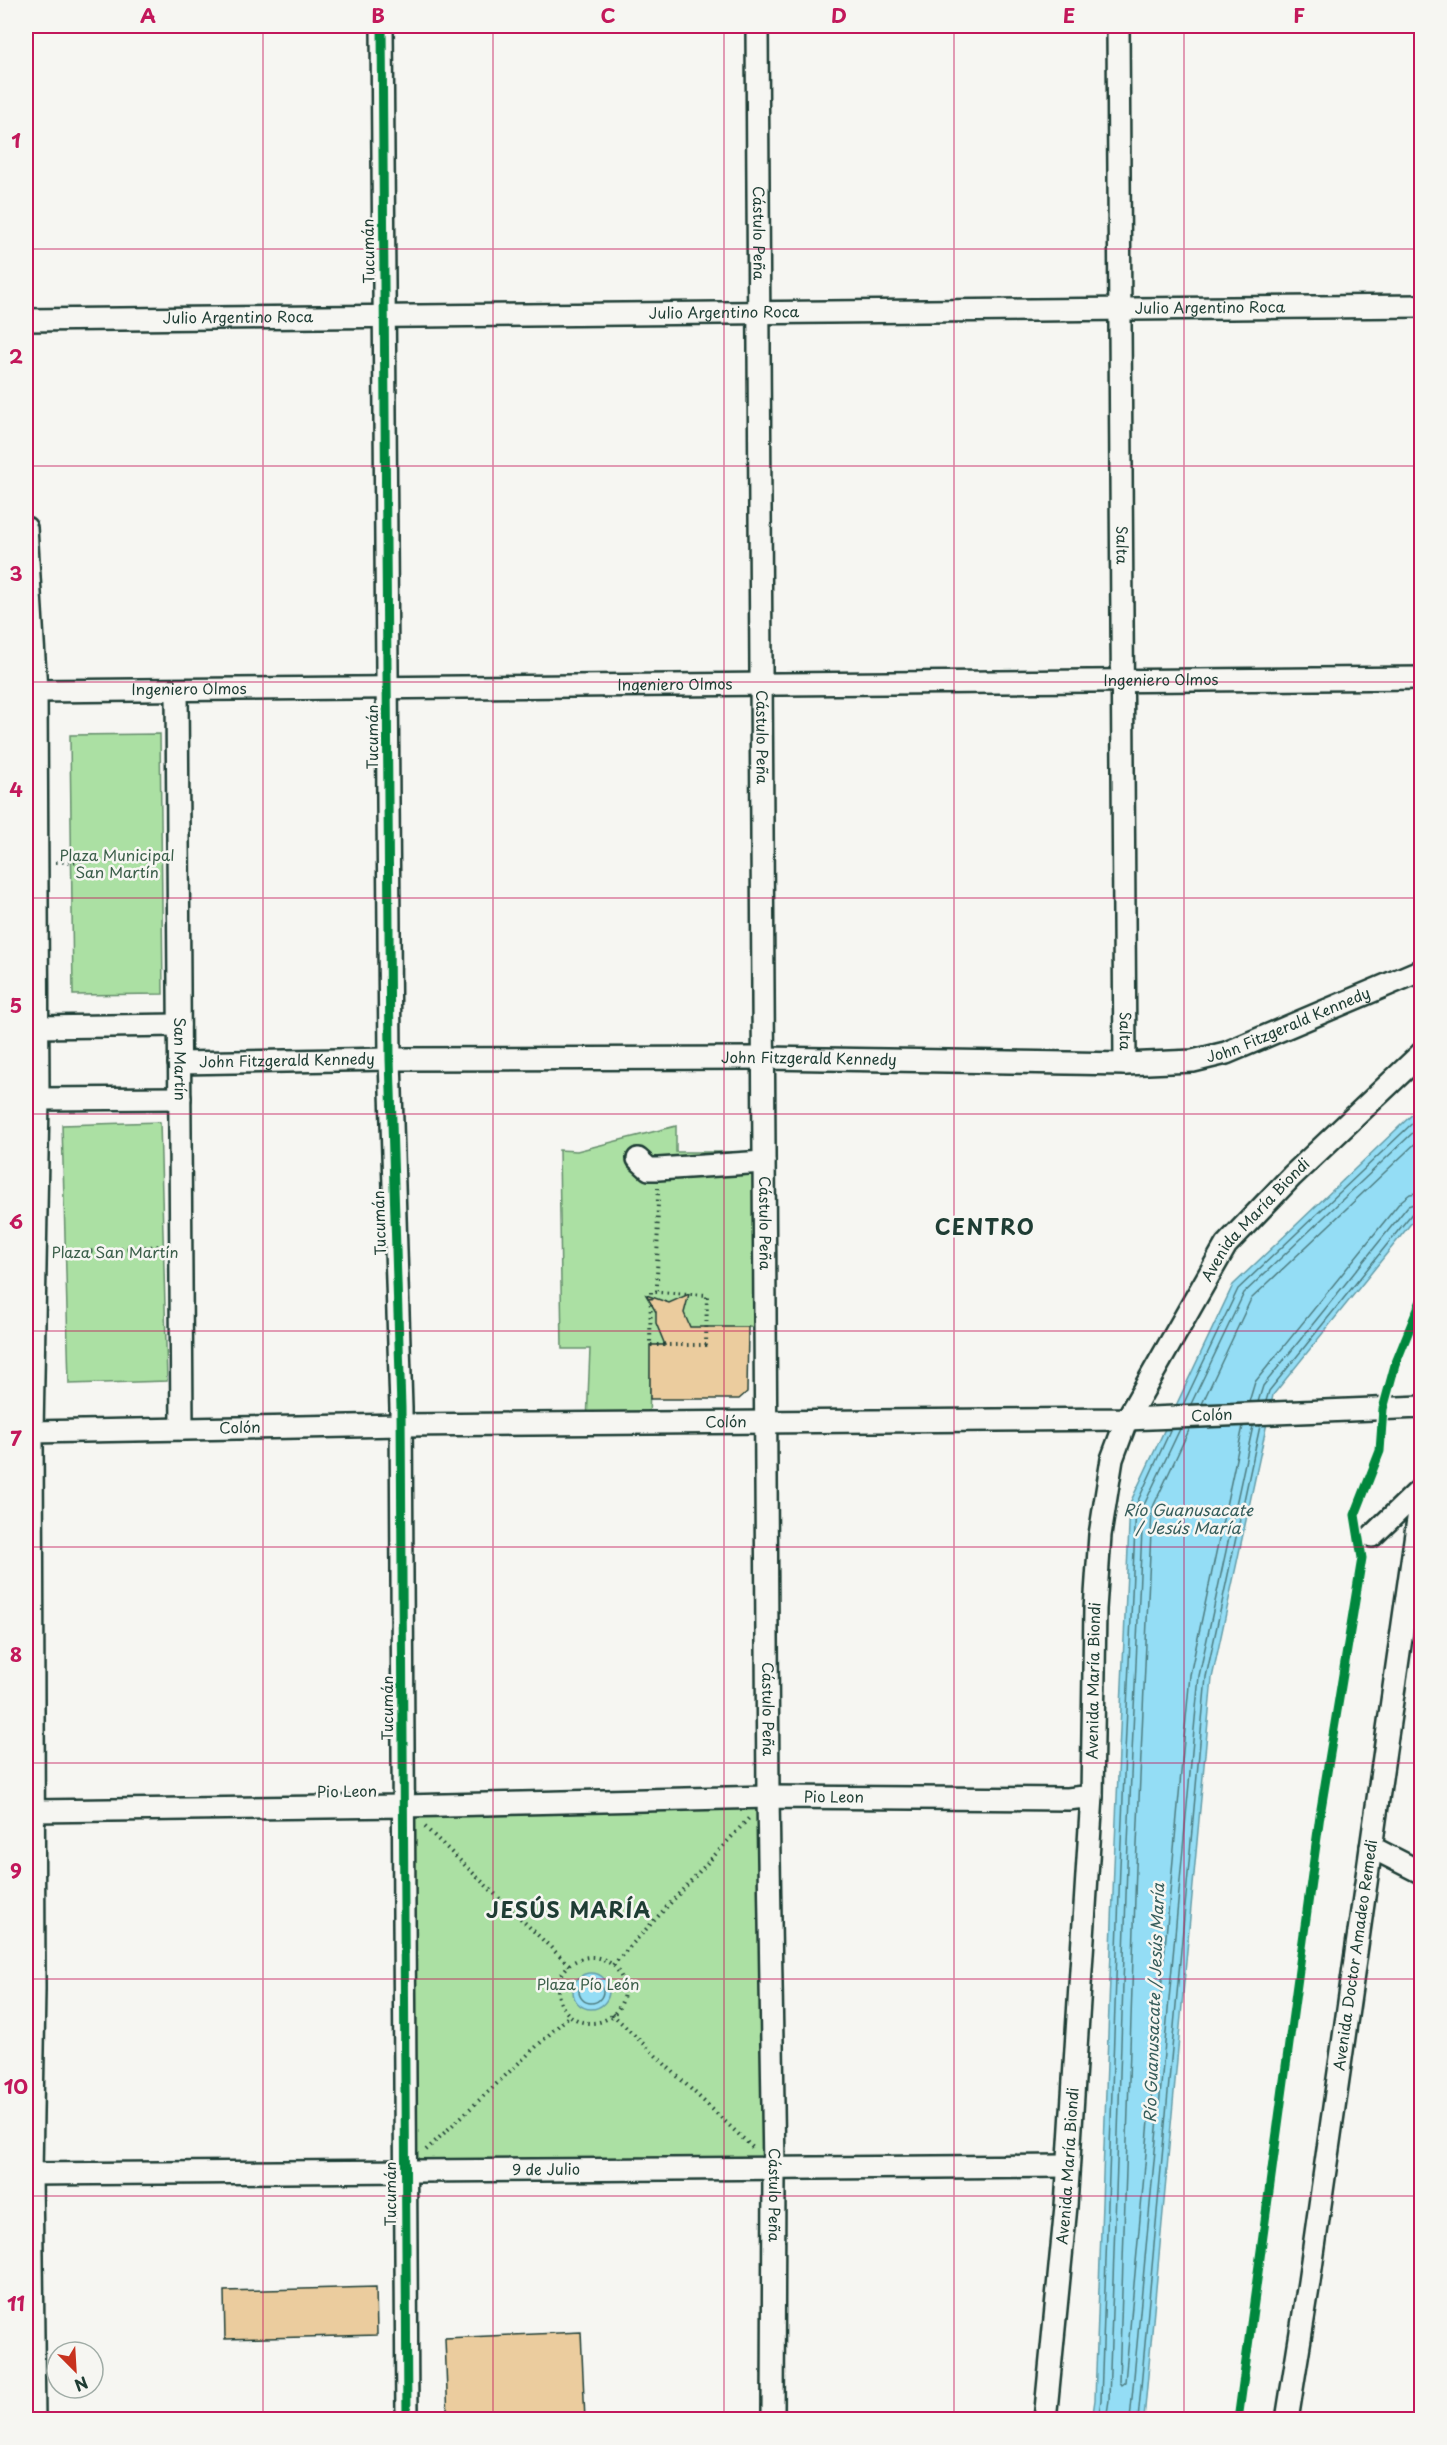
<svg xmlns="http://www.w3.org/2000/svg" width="1447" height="2445" font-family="'Playpen Sans',sans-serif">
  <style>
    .green { fill: #abe0a3; stroke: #658e6c; stroke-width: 1.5 }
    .water { fill: #94ddf5; stroke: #659da8; stroke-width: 1.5 }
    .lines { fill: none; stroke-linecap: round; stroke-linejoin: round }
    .shore { stroke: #4e7d81; stroke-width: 1.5 }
    .building { fill: #ebcc9e; stroke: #1f3d34; stroke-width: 1.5 }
    .minor-casing { stroke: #1f3d34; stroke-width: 26 }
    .path { stroke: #1f3d34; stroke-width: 4; stroke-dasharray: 1.5 4.5; stroke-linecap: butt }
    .minor { stroke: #f6f6f2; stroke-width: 21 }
    .cycleway-casing { stroke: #f6f6f2; stroke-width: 13 }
    .cycleway { stroke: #00873e; stroke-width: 9 }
    .grid { fill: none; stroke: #c2185b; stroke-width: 1.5; stroke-opacity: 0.55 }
    .labels { text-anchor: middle; stroke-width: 5; stroke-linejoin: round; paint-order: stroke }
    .street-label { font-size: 15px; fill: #1f3d34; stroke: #f6f6f2 }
    .park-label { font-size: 15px; fill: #3b5e4a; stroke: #f6f6f2 }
    .water-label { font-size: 16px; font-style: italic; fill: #365d5b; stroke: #f6f6f2 }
    .district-label { font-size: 21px; font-weight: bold; letter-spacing: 1.5px; fill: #1f3d34; stroke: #f6f6f2 }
    .neatline { fill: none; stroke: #c2185b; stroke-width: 2 }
    .grid-label { font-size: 20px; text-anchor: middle; font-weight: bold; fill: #c2185b }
  </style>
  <rect width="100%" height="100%" fill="#f6f6f2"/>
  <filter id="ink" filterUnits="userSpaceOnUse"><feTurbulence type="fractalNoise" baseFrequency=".0167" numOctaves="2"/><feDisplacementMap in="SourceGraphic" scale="12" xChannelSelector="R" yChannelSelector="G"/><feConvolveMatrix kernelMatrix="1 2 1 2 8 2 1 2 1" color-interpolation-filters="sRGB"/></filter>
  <g filter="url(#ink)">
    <g class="green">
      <polygon points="160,734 163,994 73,995 70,735"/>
      <polygon points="160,1122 167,1381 69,1384 62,1125"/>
      <polygon points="676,1126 676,1152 764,1152 766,1328 748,1327 709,1345 651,1345 649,1423 587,1423 590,1349 562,1349 559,1150 577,1151"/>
      <polygon points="768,1797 774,2168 406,2169 404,1806"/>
    </g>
    <g class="water">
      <polygon points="1421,1106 1421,1211 1273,1395 1212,1678 1144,2419 1092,2420 1095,2400 1114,1866 1130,1503 1233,1285"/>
      <circle cx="591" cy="1991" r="18"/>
    </g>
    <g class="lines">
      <g class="shore">
        <polyline points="1266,1401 1269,1391 1414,1211 1422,1208"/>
        <polyline points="1249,1402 1255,1382 1401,1201 1410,1194 1422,1192"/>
        <polyline points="1258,1402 1263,1386 1408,1206 1422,1201"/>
        <polyline points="1191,1404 1244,1293 1422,1124"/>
        <polyline points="1202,1404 1251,1299 1422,1137"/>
        <polyline points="1183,1405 1238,1289 1422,1114"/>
        <polyline points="1190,1428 1152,1509 1136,1867 1119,2382 1121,2385 1125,2382 1190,1675 1243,1426"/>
        <circle cx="591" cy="1991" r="12"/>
        <polyline points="1098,2420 1101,2400 1120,1866 1136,1505 1171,1429"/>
        <polyline points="1106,2420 1109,2400 1127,1866 1143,1507 1180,1429"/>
        <polyline points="1130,2420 1199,1676 1253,1426"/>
        <polyline points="1138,2420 1206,1677 1260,1426"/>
      </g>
    </g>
    <g class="building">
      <polygon points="689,1294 684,1313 690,1327 748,1327 747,1392 739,1399 650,1399 650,1345 665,1345 656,1323 656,1312 646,1295 669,1303"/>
      <polygon points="376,2287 377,2335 225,2339 224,2291"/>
      <polygon points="581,2332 585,2420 448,2420 445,2338"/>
    </g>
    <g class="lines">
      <defs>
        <g id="minor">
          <polyline points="382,26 390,1059 401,1408 407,2420"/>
          <path id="s1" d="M757,26L768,1797L774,2168L773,2420"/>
          <path id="s2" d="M1118,26L1125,1064"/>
          <path id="s3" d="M26,320L1422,306"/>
          <polyline points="26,528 36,691 38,1099 32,1432 34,1989 31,2174 34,2420"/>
          <path id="s4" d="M177,690L182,1429"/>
          <path id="s5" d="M36,691L1422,678"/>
          <polyline points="37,1027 179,1025"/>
          <path id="s6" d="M179,1063L390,1059L764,1058L1125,1064L1193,1061L1226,1053L1422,970"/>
          <polyline points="38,1099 180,1098"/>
          <polyline points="638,1159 649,1169 658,1169 764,1162"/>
          <path id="s7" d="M32,1432L401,1425L1127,1419L1422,1407"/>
          <polyline points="1372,1536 1422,1488"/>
          <path id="s8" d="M34,1811L404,1806L768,1797L1068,1799L1092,1796"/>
          <polyline points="1371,1847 1422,1873"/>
          <path id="s9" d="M26,2174L1067,2166"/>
          <path id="s10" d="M1045,2420L1066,2206L1092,1796L1095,1609L1100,1535L1112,1459L1127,1419L1226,1245L1292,1176L1422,1053"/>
          <path id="s11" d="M1287,2420L1309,2282L1422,1491"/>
        </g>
      </defs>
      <use href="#minor" class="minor-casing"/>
      <g class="path">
        <polyline points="56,862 160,859"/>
        <polyline points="55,1254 161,1246"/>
        <polyline points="657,1292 651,1292 650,1345 706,1345 707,1295 657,1292 658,1188"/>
        <polyline points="425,1827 569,1965"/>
        <circle cx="591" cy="1990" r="33"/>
        <polyline points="613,1965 749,1818"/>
        <polyline points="612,2014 753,2148"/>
        <polyline points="426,2150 570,2015"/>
      </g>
      <use href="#minor" class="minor"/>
      <defs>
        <g id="cycleway">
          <polyline points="382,26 390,1059 401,1408 407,2420"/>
          <polyline points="1238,2420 1320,1815 1362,1558 1355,1515 1380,1451 1383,1409 1395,1365 1422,1298"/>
        </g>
      </defs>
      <use href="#cycleway" class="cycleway-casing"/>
      <use href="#cycleway" class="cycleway"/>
    </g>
  </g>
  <path class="grid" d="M263,26V2420M493,26V2420M724,26V2420M954,26V2420M1184,26V2420M26,249H1422M26,466H1422M26,682H1422M26,898H1422M26,1114H1422M26,1331H1422M26,1547H1422M26,1763H1422M26,1979H1422M26,2196H1422"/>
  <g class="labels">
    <g class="street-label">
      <text dy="5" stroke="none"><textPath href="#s1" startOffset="207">Cástulo Peña</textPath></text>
      <text transform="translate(369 251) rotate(-91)" y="5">Tucumán</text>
      <text dy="5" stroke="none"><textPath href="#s3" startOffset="1184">Julio Argentino Roca</textPath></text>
      <text dy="5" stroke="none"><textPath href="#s3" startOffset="698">Julio Argentino Roca</textPath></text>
      <text dy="5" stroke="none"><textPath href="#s3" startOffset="212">Julio Argentino Roca</textPath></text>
      <text dy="5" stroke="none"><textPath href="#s2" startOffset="519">Salta</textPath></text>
      <text dy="5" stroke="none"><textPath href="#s5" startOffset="1125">Ingeniero Olmos</textPath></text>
      <text dy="5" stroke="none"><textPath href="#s5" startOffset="639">Ingeniero Olmos</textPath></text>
      <text dy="5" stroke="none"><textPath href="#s5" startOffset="153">Ingeniero Olmos</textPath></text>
      <text transform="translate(373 737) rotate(-90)" y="5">Tucumán</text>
      <text dy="5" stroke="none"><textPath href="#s1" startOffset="711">Cástulo Peña</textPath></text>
      <text dy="5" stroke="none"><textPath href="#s6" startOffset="1116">John Fitzgerald Kennedy</textPath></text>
      <text dy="5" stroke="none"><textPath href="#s2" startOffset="1005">Salta</textPath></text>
      <text dy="5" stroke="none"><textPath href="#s4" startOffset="369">San Martín</textPath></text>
      <text dy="5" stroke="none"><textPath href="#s6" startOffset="630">John Fitzgerald Kennedy</textPath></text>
      <text dy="5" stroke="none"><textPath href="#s6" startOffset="108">John Fitzgerald Kennedy</textPath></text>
      <text dy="5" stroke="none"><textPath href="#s10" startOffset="1245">Avenida María Biondi</textPath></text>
      <text transform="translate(380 1223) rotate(-92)" y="5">Tucumán</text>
      <text dy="5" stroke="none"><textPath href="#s1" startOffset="1197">Cástulo Peña</textPath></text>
      <text dy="5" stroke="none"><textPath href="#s7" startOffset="1180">Colón</textPath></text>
      <text dy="5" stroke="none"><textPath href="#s7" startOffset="694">Colón</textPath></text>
      <text dy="5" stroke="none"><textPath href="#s7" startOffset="208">Colón</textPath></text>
      <text dy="5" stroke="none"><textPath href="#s10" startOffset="741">Avenida María Biondi</textPath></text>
      <text transform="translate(388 1708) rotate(-90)" y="5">Tucumán</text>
      <text dy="5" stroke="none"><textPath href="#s1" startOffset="1683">Cástulo Peña</textPath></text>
      <text transform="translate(347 1792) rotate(-1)" y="5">Pio Leon</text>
      <text dy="5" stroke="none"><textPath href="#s8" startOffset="800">Pio Leon</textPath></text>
      <text dy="5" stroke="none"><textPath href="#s11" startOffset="470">Avenida Doctor Amadeo Remedi</textPath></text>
      <text dy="5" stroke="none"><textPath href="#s10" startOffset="255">Avenida María Biondi</textPath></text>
      <text dy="5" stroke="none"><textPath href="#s9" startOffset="520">9 de Julio</textPath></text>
      <text transform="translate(391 2194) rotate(-90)" y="5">Tucumán</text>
      <text dy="5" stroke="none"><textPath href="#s1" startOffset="2169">Cástulo Peña</textPath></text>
    </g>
    <g class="park-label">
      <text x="117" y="861">Plaza Municipal<tspan x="117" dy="17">San Martín</tspan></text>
      <text x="115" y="1258">Plaza San Martín</text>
      <text x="588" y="1990">Plaza Pío León</text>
    </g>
    <g class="water-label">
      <text x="1188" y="1516">Río Guanusacate<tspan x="1188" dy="18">/ Jesús María</tspan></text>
      <text transform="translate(1154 2003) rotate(-88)" y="6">Río Guanusacate / Jesús María</text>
    </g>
    <g class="district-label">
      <text x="985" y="1235">CENTRO</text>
      <text x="569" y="1918">JESÚS MARÍA</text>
    </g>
  </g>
  <rect width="1447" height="2445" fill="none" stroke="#f6f6f2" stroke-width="66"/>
  <g transform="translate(75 2370) rotate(156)"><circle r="28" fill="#f6f6f2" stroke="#a0aca6" stroke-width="1.5"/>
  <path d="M0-4.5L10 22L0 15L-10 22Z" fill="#c8321e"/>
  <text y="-9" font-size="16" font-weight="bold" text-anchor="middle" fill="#1f3d34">N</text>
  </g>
  <rect x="33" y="33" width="1381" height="2379" class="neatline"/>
  <g class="grid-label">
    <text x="148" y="23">A</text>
    <text x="378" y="23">B</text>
    <text x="608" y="23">C</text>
    <text x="839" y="23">D</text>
    <text x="1069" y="23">E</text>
    <text x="1299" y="23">F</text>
    <text x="16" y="148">1</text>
    <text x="16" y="364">2</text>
    <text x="16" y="581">3</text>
    <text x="16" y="797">4</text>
    <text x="16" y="1013">5</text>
    <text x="16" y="1229">6</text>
    <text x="16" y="1446">7</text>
    <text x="16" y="1662">8</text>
    <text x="16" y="1878">9</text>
    <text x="16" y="2094">10</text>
    <text x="16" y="2311">11</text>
  </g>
</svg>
